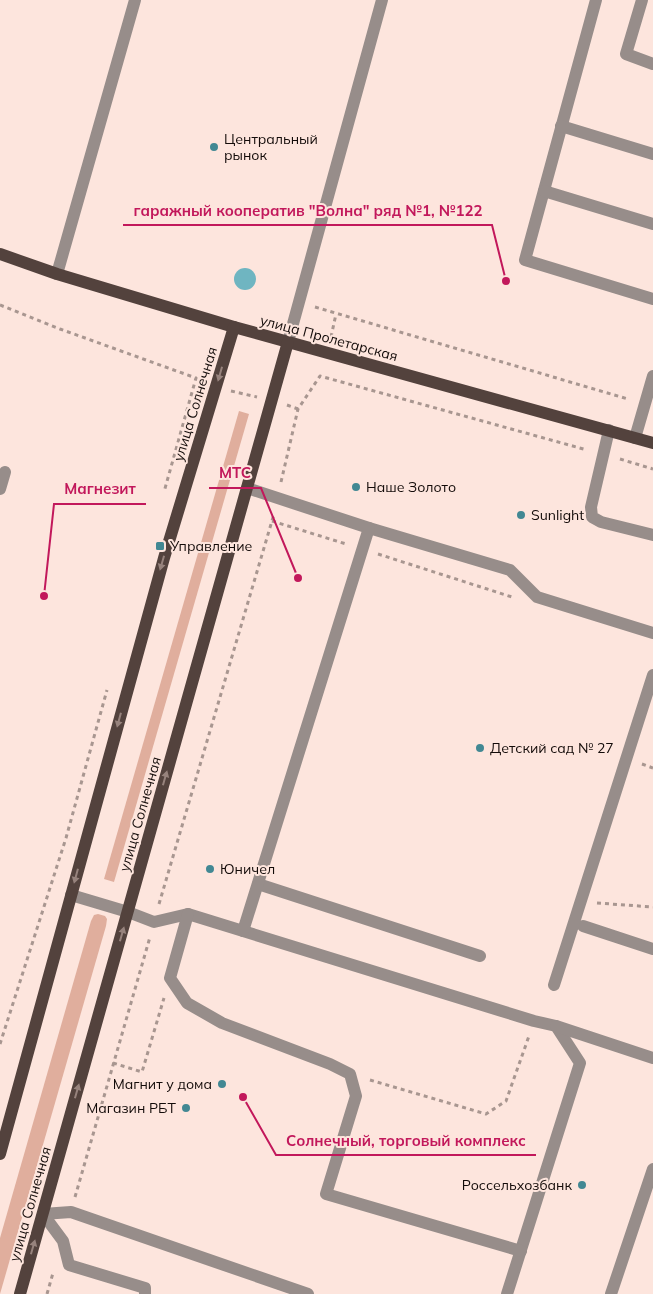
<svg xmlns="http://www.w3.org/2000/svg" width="653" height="1294" font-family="Mulish,sans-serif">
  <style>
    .green { fill: #e0ae9d }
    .water { fill: #6fb5c1 }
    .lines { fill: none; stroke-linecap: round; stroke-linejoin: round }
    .path { stroke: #a89690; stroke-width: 3; stroke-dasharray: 4 4; stroke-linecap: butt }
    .minor { stroke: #978d8a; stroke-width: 12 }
    .major { stroke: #53423d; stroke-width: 12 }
    .oneway { fill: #97837d }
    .poi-dot { fill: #428893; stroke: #fde5dd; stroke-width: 2 }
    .labels { text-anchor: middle; stroke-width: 4; stroke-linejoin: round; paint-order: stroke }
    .poi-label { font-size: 14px; fill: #130b09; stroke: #fde5dd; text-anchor: start }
    .street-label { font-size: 14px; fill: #130b09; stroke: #fde5dd }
    .leader { fill: none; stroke: #c2185b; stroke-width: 2 }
    .callout-dot { fill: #c2185b; stroke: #fde5dd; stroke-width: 2 }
    .callout-label { font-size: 15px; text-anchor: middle; font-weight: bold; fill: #c2185b; stroke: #fde5dd; stroke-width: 4; stroke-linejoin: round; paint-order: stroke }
  </style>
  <rect width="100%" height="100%" fill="#fde5dd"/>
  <g class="green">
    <polygon points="239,411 249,414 114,882 104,879"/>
    <polygon points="98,914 105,916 107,919 106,926 0,1294 0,1238 91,921 94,915"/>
  </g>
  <circle class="water" cx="245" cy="279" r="11"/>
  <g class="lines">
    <g class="path">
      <polyline points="0,305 60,329 196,378 164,492"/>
      <polyline points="315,307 628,399"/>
      <polyline points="331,337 336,314"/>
      <polyline points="231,391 257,397"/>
      <polyline points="287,405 298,409"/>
      <polyline points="620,459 653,469"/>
      <polyline points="281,482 298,409 320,376 587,450"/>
      <polyline points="272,521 346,544"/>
      <polyline points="378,554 512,597"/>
      <polyline points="642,764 653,768"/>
      <polyline points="597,903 653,907"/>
      <polyline points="159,904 274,514"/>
      <polyline points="0,1044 66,838 107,690"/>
      <polyline points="113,1063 142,1072 164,998"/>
      <polyline points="370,1080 486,1114 506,1101 529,1036"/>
      <polyline points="75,1197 150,937"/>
      <polyline points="47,1294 53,1273"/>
    </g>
    <g class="minor">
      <polyline points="596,0 525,260 653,299"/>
      <polyline points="642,0 626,54 653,64"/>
      <polyline points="561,126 653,154"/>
      <polyline points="544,191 653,224"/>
      <polyline points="57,274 135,0"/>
      <polyline points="288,342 382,0"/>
      <polyline points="609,430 591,507 592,517 601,522 653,535"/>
      <polyline points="635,438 653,376"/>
      <polyline points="0,489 5,472"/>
      <polyline points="369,528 510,570 537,597 653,633"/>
      <polyline points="258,884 480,956"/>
      <polyline points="71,895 128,912 154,922 188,914 534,1021 556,1026 580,1063 507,1294"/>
      <polyline points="188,914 170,978 187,1003 222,1023 330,1064 350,1074 356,1096 326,1194 521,1251"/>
      <polyline points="583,926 653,949"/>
      <polyline points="243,931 369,528 247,488"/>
      <polyline points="554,985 653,675"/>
      <polyline points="556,1026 653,1058"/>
      <polyline points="43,1214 71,1212 308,1294"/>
      <polyline points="43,1214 63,1241 69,1265 145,1288 145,1294"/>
      <polyline points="611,1294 653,1169"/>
    </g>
    <g class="major">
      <polyline points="0,254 57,274 234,327 653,443"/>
      <polyline points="0,1154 164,558 234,327"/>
      <polyline points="20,1294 288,342"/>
    </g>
  </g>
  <defs><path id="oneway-solid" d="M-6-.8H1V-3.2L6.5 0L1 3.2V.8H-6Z" transform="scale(1.25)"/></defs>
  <g class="oneway">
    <use href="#oneway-solid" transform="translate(220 374) rotate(106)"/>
    <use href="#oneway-solid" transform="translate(162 563) rotate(106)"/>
    <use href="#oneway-solid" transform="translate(119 720) rotate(105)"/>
    <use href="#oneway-solid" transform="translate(165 778) rotate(-74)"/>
    <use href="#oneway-solid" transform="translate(76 876) rotate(105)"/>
    <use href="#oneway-solid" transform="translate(122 934) rotate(-74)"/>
    <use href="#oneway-solid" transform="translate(77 1091) rotate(-74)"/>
    <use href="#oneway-solid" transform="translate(33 1247) rotate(-74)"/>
  </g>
  <g class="poi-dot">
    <circle cx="214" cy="147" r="5"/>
    <circle cx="356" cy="487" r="5"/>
    <circle cx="521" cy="515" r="5"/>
    <rect x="155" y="541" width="10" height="10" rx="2.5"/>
    <circle cx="480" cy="748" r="5"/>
    <circle cx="210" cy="869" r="5"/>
    <circle cx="222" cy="1084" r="5"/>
    <circle cx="186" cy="1108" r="5"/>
    <circle cx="582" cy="1185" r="5"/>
  </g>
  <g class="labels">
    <g class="poi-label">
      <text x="224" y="144">Центральный<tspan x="224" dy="16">рынок</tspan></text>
      <text x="366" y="492">Наше Золото</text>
      <text x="531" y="520">Sunlight</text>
      <text x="170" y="551">Управление</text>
      <text x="490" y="753">Детский сад № 27</text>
      <text x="220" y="874">Юничел</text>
      <text x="212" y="1089" text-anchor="end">Магнит у дома</text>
      <text x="176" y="1113" text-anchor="end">Магазин РБТ</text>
      <text x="572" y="1190" text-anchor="end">Россельхозбанк</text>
    </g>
    <g class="street-label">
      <text transform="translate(329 338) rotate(15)" y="5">улица Пролетарская</text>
      <text transform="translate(195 404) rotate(-73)" y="5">улица Солнечная</text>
      <text transform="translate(140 814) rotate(-74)" y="5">улица Солнечная</text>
      <text transform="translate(30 1204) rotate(-74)" y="5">улица Солнечная</text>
    </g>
  </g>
  <path class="leader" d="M506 281L492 225H123M298 578L261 488H209M44 596L54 504H146M243 1097L276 1155H536"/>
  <g class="callout-dot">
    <circle cx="506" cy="281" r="5"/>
    <circle cx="298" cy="578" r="5"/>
    <circle cx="44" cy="596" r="5"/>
    <circle cx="243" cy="1097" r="5"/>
  </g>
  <g class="callout-label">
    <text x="308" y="216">гаражный кооператив "Волна" ряд №1, №122</text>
    <text x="235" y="478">МТС</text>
    <text x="100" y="494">Магнезит</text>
    <text x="406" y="1146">Солнечный, торговый комплекс</text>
  </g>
</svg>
